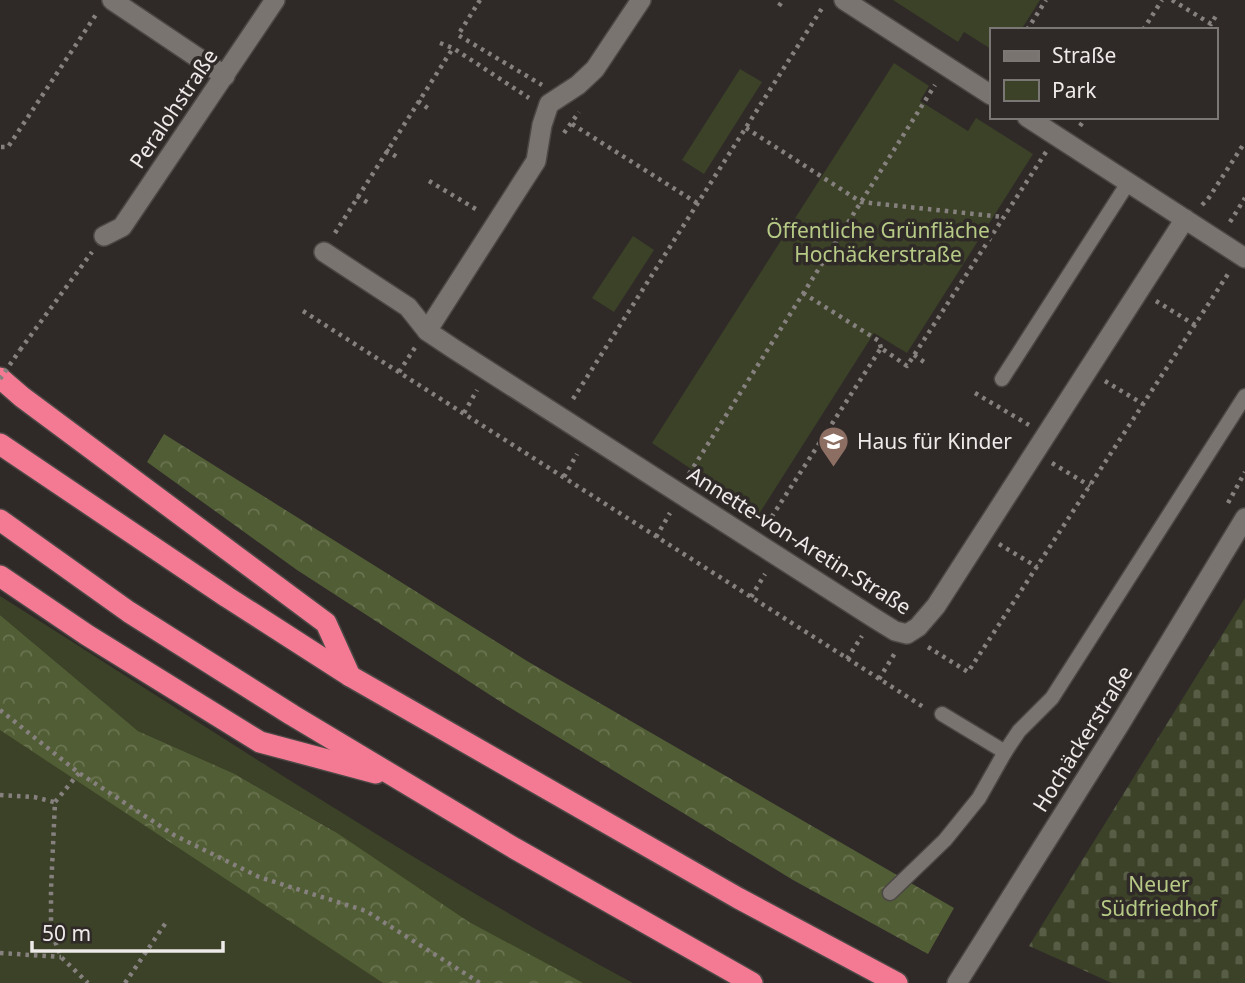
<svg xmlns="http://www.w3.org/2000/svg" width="1245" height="983" font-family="'Noto Sans',sans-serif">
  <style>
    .green { fill: #3b4227 }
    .forest { fill: url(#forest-crowns) }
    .cemetery { fill: url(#cemetery-stones) }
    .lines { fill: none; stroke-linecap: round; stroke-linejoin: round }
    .service-casing { stroke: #4b4745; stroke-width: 17 }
    .minor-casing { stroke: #4b4745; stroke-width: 22 }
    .tertiary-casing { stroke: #4b4745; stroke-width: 22 }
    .motorway-casing { stroke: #4b4745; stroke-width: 24 }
    .path { stroke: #86817f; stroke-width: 4.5; stroke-dasharray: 3.5 5; stroke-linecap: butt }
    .service { stroke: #7a7471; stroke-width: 14 }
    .minor { stroke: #7a7471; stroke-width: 19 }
    .tertiary { stroke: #7a7471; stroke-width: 19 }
    .motorway { stroke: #f37a92; stroke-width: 21 }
    .path-bridge { stroke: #86817f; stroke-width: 4.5; stroke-dasharray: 3.5 5; stroke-linecap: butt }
    .labels { text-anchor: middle; stroke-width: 7; stroke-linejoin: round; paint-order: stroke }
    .street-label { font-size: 21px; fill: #eeeae9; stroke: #2f2a28 }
    .park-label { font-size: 21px; fill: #b6ca86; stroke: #2f2a28 }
    .poi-label { font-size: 21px; fill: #eeeae9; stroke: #2f2a28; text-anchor: start }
  </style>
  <defs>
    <pattern id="forest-crowns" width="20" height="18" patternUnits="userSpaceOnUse" patternTransform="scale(1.75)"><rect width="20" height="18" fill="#515d34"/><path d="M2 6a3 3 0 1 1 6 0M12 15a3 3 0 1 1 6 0" fill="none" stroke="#6a7451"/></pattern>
    <pattern id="cemetery-stones" width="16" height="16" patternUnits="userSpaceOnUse" patternTransform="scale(1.75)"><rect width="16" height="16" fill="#3b4227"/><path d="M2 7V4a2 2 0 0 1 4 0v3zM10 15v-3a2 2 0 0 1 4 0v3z" fill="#585d46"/></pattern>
  </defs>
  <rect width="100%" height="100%" fill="#2f2a28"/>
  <g class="green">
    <polygon points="893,0 1040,0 1021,30 991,30 991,49 964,32 958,42"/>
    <polygon points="894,63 929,86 920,101 968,131 976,118 1033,154 907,353 874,333 759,514 652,443"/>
    <polygon points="740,69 762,82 704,174 682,160"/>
    <polygon points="633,236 654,250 614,312 592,298"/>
    <path d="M0,596C209,728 416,866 633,983H0V634L134,747L334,831L235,774L138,731L0,615Z"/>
  </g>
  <g class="forest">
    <polygon points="164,434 527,661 954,908 928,954 793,880 504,704 297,570 147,462"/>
    <polygon points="0,615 138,731 235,774 337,833 469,922 583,983 383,983 0,730"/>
  </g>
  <polygon class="cemetery" points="1245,598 1245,983 1112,983 1029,946"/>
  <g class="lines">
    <defs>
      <g id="service">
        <polyline points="1002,379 1128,183"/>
        <polyline points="942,714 1005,752 1019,731 1052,698 1245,396"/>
        <polyline points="890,893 945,840 979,798 1005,752"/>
      </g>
      <g id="minor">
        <polyline points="112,0 225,76"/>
        <polyline points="844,0 991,95"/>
        <polyline points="1027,117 1245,258"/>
        <polyline points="104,236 122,227 275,0"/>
        <polyline points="324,252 408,307 427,331 454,349 874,618 895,631 907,634 918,627 936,606 1185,219"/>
        <polyline points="427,331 536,161 542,125 549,104 578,85 595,69 641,0"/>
      </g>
      <polyline id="tertiary" points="957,983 1120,724 1245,518"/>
      <g id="motorway">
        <polyline points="0,378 22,397 326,623 350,676"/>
        <polyline points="0,444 227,597 350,676 738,898 897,983"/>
        <polyline points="0,520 129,612 292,715 514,848 752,983"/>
        <polyline points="0,576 87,635 260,742 376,773"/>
      </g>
    </defs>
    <use href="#service" class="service-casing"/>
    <use href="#minor" class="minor-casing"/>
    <use href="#tertiary" class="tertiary-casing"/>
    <use href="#motorway" class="motorway-casing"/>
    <g class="path">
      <polyline points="480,0 458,35 542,85"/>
      <polyline points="1172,0 1211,24 1217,14"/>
      <polyline points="779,6 783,0"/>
      <polyline points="1027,30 1046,0"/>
      <polyline points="1143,30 1162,0"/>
      <polyline points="440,43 453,48 529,98"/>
      <polyline points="418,101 429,109"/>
      <polyline points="572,124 697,203"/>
      <polyline points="1080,126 1086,117"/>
      <polyline points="746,128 861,202 1003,217"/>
      <polyline points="564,133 579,112"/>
      <polyline points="1,147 8,147 97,13"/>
      <polyline points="386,150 400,159"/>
      <polyline points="429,181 479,211"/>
      <polyline points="357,196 370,204"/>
      <polyline points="1202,205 1208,199 1245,142"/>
      <polyline points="1230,222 1245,198"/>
      <polyline points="335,233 453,48"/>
      <polyline points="803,293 879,341 881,348"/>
      <polyline points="1156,301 1195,325"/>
      <polyline points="303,311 925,708"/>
      <polyline points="20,350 92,252"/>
      <polyline points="914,355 927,364"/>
      <polyline points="399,372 416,346"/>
      <polyline points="1105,381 1143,404"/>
      <polyline points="975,393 1029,425"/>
      <polyline points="573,399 824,5"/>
      <polyline points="464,413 477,390"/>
      <polyline points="1052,463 1090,486"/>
      <polyline points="689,474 935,85"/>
      <polyline points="564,477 577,454"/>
      <polyline points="1228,503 1245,472"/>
      <polyline points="767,524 881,348 907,366 1046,152"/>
      <polyline points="656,537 670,513"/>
      <polyline points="999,544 1037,567"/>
      <polyline points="751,597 765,574"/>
      <polyline points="928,647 968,672 1228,274"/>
      <polyline points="847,659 862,636"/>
      <polyline points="879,679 895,653"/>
      <polyline points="0,710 79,773 174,835 259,877 366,911 480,983"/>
      <polyline points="79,773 55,802 51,890 51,931 61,957 88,983"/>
      <polyline points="0,795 34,797 54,802"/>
      <polyline points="0,953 61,957"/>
      <polyline points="125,983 167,921"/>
    </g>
    <use href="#service" class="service"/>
    <use href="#minor" class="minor"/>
    <use href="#tertiary" class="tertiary"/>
    <use href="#motorway" class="motorway"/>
    <polyline class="path-bridge" points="0,379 20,350"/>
  </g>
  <defs>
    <symbol id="school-pin" viewBox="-11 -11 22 30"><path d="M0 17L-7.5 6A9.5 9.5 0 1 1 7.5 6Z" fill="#8d6e63" stroke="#2f2a28"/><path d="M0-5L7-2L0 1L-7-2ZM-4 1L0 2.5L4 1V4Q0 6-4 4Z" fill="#fff"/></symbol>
  </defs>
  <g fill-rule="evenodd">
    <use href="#school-pin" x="816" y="424" width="35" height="47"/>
  </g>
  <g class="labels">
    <g class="street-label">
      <text transform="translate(174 109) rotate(-56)" y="7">Peralohstraße</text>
      <text transform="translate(799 541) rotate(32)" y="7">Annette-von-Aretin-Straße</text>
      <text transform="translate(1083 739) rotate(-58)" y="7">Hochäckerstraße</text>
    </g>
    <g class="park-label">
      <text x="878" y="238">Öffentliche Grünfläche<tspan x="878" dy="24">Hochäckerstraße</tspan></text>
      <text x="1159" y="892">Neuer<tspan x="1159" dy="24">Südfriedhof</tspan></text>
    </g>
    <g class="poi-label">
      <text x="857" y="449">Haus für Kinder</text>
    </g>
  </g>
  <rect x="990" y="28" width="228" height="91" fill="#2f2a28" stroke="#7b7775" stroke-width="2"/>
  <rect x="1004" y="51" width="35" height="10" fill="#7a7471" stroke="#7b7775" stroke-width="2"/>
  <text x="1052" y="63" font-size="21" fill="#eeeae9">Straße</text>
  <rect x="1004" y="80" width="35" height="21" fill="#3b4227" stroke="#7b7775" stroke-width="2"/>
  <text x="1052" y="98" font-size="21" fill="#eeeae9">Park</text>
  <path d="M32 941v10h191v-10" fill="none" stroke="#eeeae9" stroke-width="3.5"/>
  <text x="42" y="941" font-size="21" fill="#eeeae9" stroke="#2f2a28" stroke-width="5" paint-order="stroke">50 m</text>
</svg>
